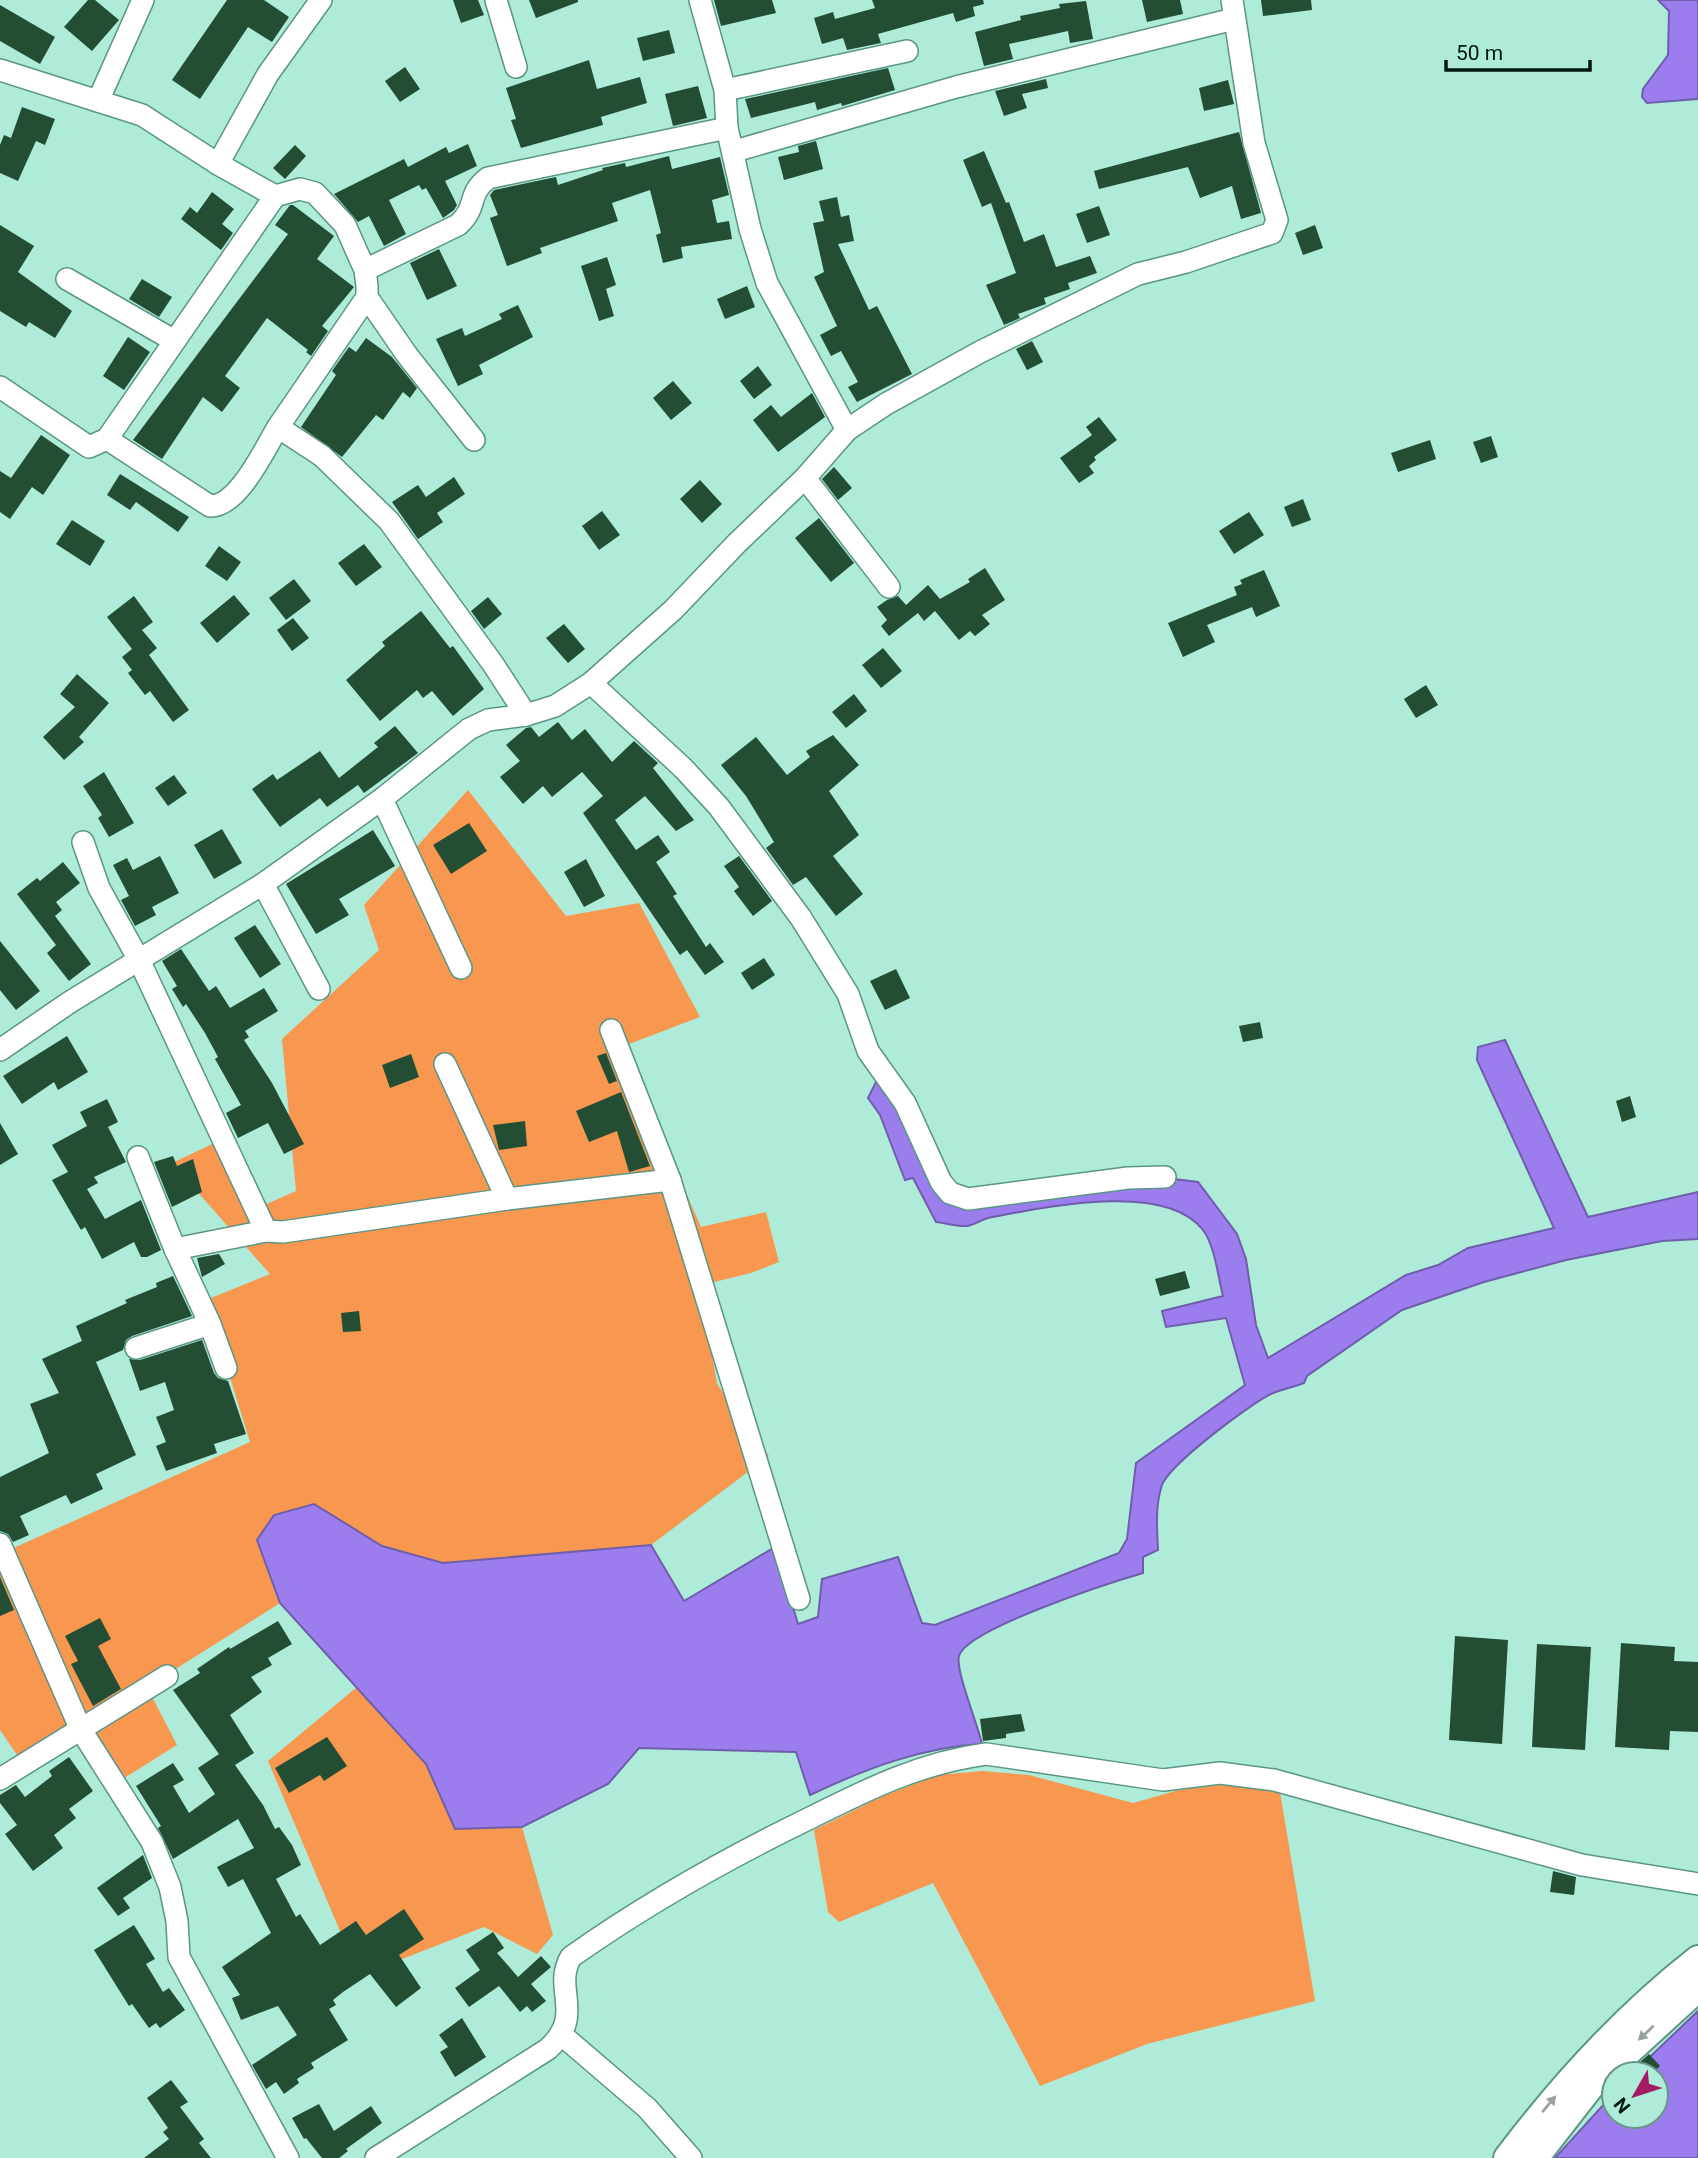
<svg xmlns="http://www.w3.org/2000/svg" width="1698" height="2158" font-family="Roboto,sans-serif">
  <style>
    .green { fill: #f8974f }
    .water { fill: #9c7ded; stroke: #6e5eab; stroke-width: 2 }
    .building { fill: #234e33 }
    .lines { fill: none; stroke-linecap: round; stroke-linejoin: round }
    .minor-casing { stroke: #5a9585; stroke-width: 24 }
    .tertiary-casing { stroke: #5a9585; stroke-width: 30 }
    .minor { stroke: #fff; stroke-width: 21 }
    .tertiary { stroke: #fff; stroke-width: 26 }
    .oneway { fill: #99a2a0 }
  </style>
  <rect width="100%" height="100%" fill="#aeebd9"/>
  <g class="green">
    <polygon points="468,790 566,916 639,903 700,1017 616,1049 669,1154 701,1227 766,1212 779,1262 751,1273 706,1284 709,1335 717,1384 769,1456 651,1545 443,1563 382,1546 314,1504 257,1540 280,1603 147,1687 177,1745 113,1785 85,1733 26,1768 0,1730 0,1554 250,1442 206,1300 270,1274 172,1163 225,1138 262,1206 296,1191 282,1039 379,950 364,905"/>
    <polygon points="357,1687 427,1764 455,1829 522,1827 553,1935 537,1954 484,1927 359,1976 268,1761"/>
    <polygon points="982,1771 1029,1775 1133,1803 1179,1790 1221,1785 1280,1792 1315,2001 1147,2044 1040,2086 933,1883 839,1922 828,1912 814,1830 883,1796 938,1775"/>
  </g>
  <g class="water">
    <polygon points="1658,0 1698,0 1698,99 1647,103 1642,97 1643,89 1668,55 1669,11"/>
    <path d="M1505,1040L1588,1217L1698,1192V1239L1662,1241L1566,1260L1484,1282L1402,1310L1307,1376L1304,1383C1294,1387 1283,1389 1273,1393C1251,1403 1170,1464 1162,1485C1155,1506 1157,1528 1158,1550L1143,1557V1573C1112,1582 966,1629 959,1656C955,1670 978,1725 982,1744C922,1747 865,1769 810,1795L796,1752L639,1748L608,1784L522,1827L455,1829L426,1764L280,1603L257,1540L274,1515L314,1504L382,1546L443,1563L651,1545L684,1601L775,1547L798,1624L818,1617L822,1579L898,1557L922,1623L935,1625L1119,1553L1127,1539L1136,1463L1245,1385L1226,1318L1166,1327L1162,1311L1223,1296C1218,1277 1215,1246 1203,1230C1165,1180 1042,1208 988,1218C981,1220 974,1225 967,1226C958,1227 945,1223 936,1222L913,1178L905,1180L880,1115L868,1098L878,1078L892,1090L940,1191L1166,1178L1198,1182L1237,1234L1246,1259L1256,1325L1268,1358L1406,1275L1438,1265L1468,1248L1554,1228L1477,1060L1478,1047Z"/>
    <polygon points="1698,2011 1698,2158 1555,2158 1614,2093 1614,2116 1656,2116 1656,2074 1632,2074"/>
  </g>
  <g class="building">
    <polygon points="88,0 95,0 119,20 92,51 64,27"/>
    <polygon points="227,0 264,0 289,17 272,42 248,27 200,99 172,80"/>
    <polygon points="453,0 478,0 484,15 461,23"/>
    <polygon points="529,0 578,0 578,2 536,18"/>
    <polygon points="714,0 772,0 776,13 721,26"/>
    <polygon points="872,0 983,0 984,4 973,7 975,16 956,22 953,13 878,34 881,43 847,50 843,38 822,44 814,18 833,12 835,19 875,8"/>
    <polygon points="1142,0 1180,0 1183,14 1147,22"/>
    <polygon points="1261,0 1311,0 1312,10 1263,16"/>
    <polygon points="1086,1 1093,39 1070,43 1068,31 1009,44 1013,59 984,66 975,32 1021,20 1020,16 1060,8 1059,4"/>
    <polygon points="0,5 55,37 40,64 0,41"/>
    <polygon points="669,30 675,53 643,61 637,38"/>
    <polygon points="589,60 597,89 640,77 647,103 601,117 603,125 521,148 511,120 516,119 506,88"/>
    <polygon points="405,67 420,89 400,102 385,81"/>
    <polygon points="888,68 895,90 842,106 841,103 817,110 815,102 751,118 745,99"/>
    <polygon points="1046,79 1048,88 1022,94 1027,108 1004,116 995,91"/>
    <polygon points="1228,80 1234,104 1204,111 1199,88"/>
    <polygon points="698,86 707,118 673,126 665,94"/>
    <polygon points="22,107 55,119 45,145 36,141 18,181 0,173 0,145 4,135 11,138"/>
    <polygon points="1239,132 1261,213 1241,219 1232,186 1200,198 1188,167 1099,189 1094,171"/>
    <polygon points="816,141 823,169 784,180 778,157 799,152 798,146"/>
    <polygon points="468,144 477,166 445,181 457,205 454,210 443,218 426,188 422,190 419,185 389,200 406,234 384,246 369,216 358,222 334,194 404,159 408,167 446,147 449,153"/>
    <polygon points="295,145 306,156 285,179 273,168"/>
    <polygon points="984,151 1006,203 1009,202 1024,242 1044,234 1056,267 1090,256 1097,273 1068,283 1070,289 1044,298 1046,304 1018,314 1020,318 1004,325 986,285 1016,273 991,203 982,207 963,160"/>
    <polygon points="669,156 672,169 720,157 729,195 712,200 717,223 729,221 732,239 681,247 683,258 663,263 656,235 661,233 650,190 612,203 618,221 540,248 542,253 507,266 490,218 498,215 490,195 494,190 556,177 558,185 603,170 602,168 625,163 626,167"/>
    <polygon points="212,192 234,209 222,224 233,233 221,250 181,219 190,207 197,213"/>
    <polygon points="837,197 841,217 849,215 854,241 838,244 869,310 877,306 912,374 857,402 848,387 858,382 841,351 831,356 820,335 837,326 814,277 824,272 813,223 824,221 819,201"/>
    <polygon points="290,205 293,205 334,236 317,259 354,287 322,326 328,331 311,356 306,352 308,350 267,318 225,376 240,388 222,412 203,397 162,459 133,440 288,234 275,225"/>
    <polygon points="1099,206 1110,235 1087,243 1076,214"/>
    <polygon points="0,225 34,246 18,272 72,311 55,338 29,322 26,327 0,311"/>
    <polygon points="1315,225 1323,248 1303,255 1295,233"/>
    <polygon points="439,249 457,286 427,300 410,263"/>
    <polygon points="607,257 616,285 606,289 614,316 599,321 581,266"/>
    <polygon points="142,279 172,297 159,317 129,299"/>
    <polygon points="747,286 755,307 725,319 717,299"/>
    <polygon points="518,305 533,337 479,365 483,374 458,386 436,339 462,328 465,336 502,319 499,314"/>
    <polygon points="128,337 150,352 124,390 103,376"/>
    <polygon points="366,338 392,357 417,388 410,398 403,392 383,420 376,415 342,457 301,427 336,375 332,371 349,347 356,352"/>
    <polygon points="1032,341 1043,362 1027,370 1016,349"/>
    <polygon points="758,366 772,385 754,399 740,381"/>
    <polygon points="673,381 692,403 671,420 653,398"/>
    <polygon points="812,393 825,417 778,452 753,420 771,405 781,417"/>
    <polygon points="1099,417 1117,440 1094,457 1096,460 1089,466 1094,473 1079,483 1060,458 1092,435 1086,427"/>
    <polygon points="41,435 70,455 43,495 32,487 10,519 0,512 0,471 11,478"/>
    <polygon points="1491,436 1498,457 1481,463 1473,442"/>
    <polygon points="1430,440 1436,459 1398,472 1391,453"/>
    <polygon points="834,467 852,488 838,500 822,479"/>
    <polygon points="120,474 189,517 178,532 136,502 130,510 107,495"/>
    <polygon points="454,477 465,494 437,513 443,522 418,539 392,502 418,485 426,497"/>
    <polygon points="700,480 722,504 702,523 680,499"/>
    <polygon points="1303,499 1311,520 1292,527 1284,507"/>
    <polygon points="602,511 620,535 599,550 582,526"/>
    <polygon points="1249,512 1264,535 1234,554 1219,531"/>
    <polygon points="819,518 854,563 831,582 795,538"/>
    <polygon points="72,520 105,541 90,566 56,544"/>
    <polygon points="364,544 382,567 356,586 338,563"/>
    <polygon points="219,546 241,562 227,581 205,566"/>
    <polygon points="985,568 1005,600 982,615 990,624 975,636 970,631 959,640 935,611 924,621 918,613 889,636 881,626 887,620 877,607 887,600 898,596 906,605 928,585 940,599 970,582 968,579"/>
    <polygon points="1264,570 1280,606 1256,617 1252,607 1207,625 1215,642 1183,657 1168,623 1237,595 1234,587 1242,584 1240,580"/>
    <polygon points="294,579 311,601 286,620 269,598"/>
    <polygon points="234,595 250,614 217,643 200,623"/>
    <polygon points="134,596 153,622 142,630 157,648 149,655 189,710 173,722 150,691 145,695 128,673 132,670 122,657 132,649 107,617"/>
    <polygon points="488,597 502,614 484,629 471,611"/>
    <polygon points="421,611 450,648 453,646 484,689 453,716 432,691 423,698 417,690 380,721 346,680 385,646 382,642"/>
    <polygon points="293,618 309,638 292,651 277,630"/>
    <polygon points="564,624 585,649 568,663 546,638"/>
    <polygon points="883,648 902,671 881,688 862,665"/>
    <polygon points="77,674 109,703 79,737 84,742 64,760 43,737 75,707 60,694"/>
    <polygon points="1426,685 1438,705 1416,718 1404,699"/>
    <polygon points="854,694 867,711 846,728 832,712"/>
    <polygon points="558,722 572,740 585,729 612,762 634,741 658,763 653,768 694,820 676,831 645,796 615,820 636,850 658,835 670,852 656,862 677,894 673,896 706,947 710,943 724,962 705,975 687,950 680,955 583,813 603,796 582,772 552,797 543,786 523,804 500,777 520,761 506,745 526,728 531,727 539,737"/>
    <polygon points="395,726 418,753 364,793 358,785 327,807 320,798 280,827 252,789 273,774 277,780 320,751 339,778 378,747 374,743"/>
    <polygon points="833,735 859,765 829,791 859,835 833,856 863,894 836,916 806,877 793,885 766,848 774,842 746,796 721,765 756,737 787,775 810,757 806,751"/>
    <polygon points="104,772 134,823 109,837 98,818 102,815 83,786"/>
    <polygon points="174,775 187,793 168,806 155,788"/>
    <polygon points="469,823 487,851 451,874 433,845"/>
    <polygon points="222,829 242,863 214,879 194,845"/>
    <polygon points="373,830 395,866 339,899 349,915 316,934 286,884"/>
    <polygon points="160,856 179,893 152,907 156,915 135,926 121,900 129,896 113,865 127,858 133,870"/>
    <polygon points="739,856 772,901 753,916 734,891 739,887 724,866"/>
    <polygon points="586,859 605,896 584,907 564,872"/>
    <polygon points="63,862 80,883 56,902 62,910 55,916 91,964 69,981 47,953 56,945 17,894 37,878 40,881"/>
    <polygon points="255,925 281,964 260,978 234,938"/>
    <polygon points="0,941 40,991 16,1010 0,990"/>
    <polygon points="181,949 209,991 216,986 230,1008 264,988 278,1011 245,1031 249,1037 244,1040 272,1083 304,1144 284,1154 268,1123 238,1138 226,1113 241,1105 215,1059 218,1057 205,1033 186,1004 183,1007 172,989 177,986 162,961"/>
    <polygon points="764,958 775,975 752,990 741,973"/>
    <polygon points="896,969 910,998 885,1010 870,981"/>
    <polygon points="1260,1022 1263,1038 1243,1042 1239,1026"/>
    <polygon points="67,1036 88,1072 58,1090 54,1082 22,1104 3,1076"/>
    <polygon points="606,1053 617,1081 609,1084 597,1056"/>
    <polygon points="411,1054 419,1077 390,1088 382,1065"/>
    <polygon points="621,1092 650,1166 629,1172 617,1131 589,1142 576,1111"/>
    <polygon points="1630,1096 1636,1117 1622,1122 1616,1101"/>
    <polygon points="107,1099 118,1122 108,1127 126,1162 94,1177 98,1183 87,1189 105,1219 141,1200 161,1250 147,1257 141,1257 134,1242 102,1259 85,1227 81,1230 52,1180 68,1172 52,1145 87,1126 80,1112"/>
    <polygon points="525,1121 527,1146 499,1150 493,1125"/>
    <polygon points="0,1123 18,1154 0,1165"/>
    <polygon points="173,1156 177,1166 193,1159 202,1192 172,1207 154,1162"/>
    <polygon points="219,1254 225,1264 202,1277 197,1258"/>
    <polygon points="1185,1271 1190,1288 1160,1296 1155,1279"/>
    <polygon points="173,1276 192,1316 132,1336 126,1340 123,1350 96,1362 136,1455 96,1474 103,1489 71,1504 66,1495 20,1516 29,1535 13,1542 8,1534 0,1531 0,1477 49,1453 30,1404 59,1393 42,1359 82,1341 76,1326 127,1303 125,1300 157,1287 156,1283"/>
    <polygon points="359,1311 361,1331 343,1332 341,1313"/>
    <polygon points="202,1340 214,1373 218,1378 228,1381 246,1434 214,1444 217,1453 166,1471 156,1446 166,1442 156,1417 174,1410 165,1382 140,1391 129,1359 140,1360"/>
    <polygon points="0,1577 14,1610 0,1616"/>
    <polygon points="100,1618 111,1639 98,1646 121,1689 93,1706 71,1664 78,1661 65,1636"/>
    <polygon points="278,1621 292,1644 268,1658 272,1665 251,1677 262,1692 230,1715 254,1753 235,1765 263,1805 275,1829 279,1827 292,1845 301,1865 276,1879 296,1917 300,1914 320,1945 356,1921 366,1935 404,1909 424,1939 399,1955 421,1988 396,2007 370,1974 343,1992 333,2000 336,2005 329,2009 348,2040 311,2063 314,2068 297,2079 299,2083 284,2094 276,2082 266,2089 252,2065 297,2035 278,2006 241,2020 232,1998 240,1995 222,1967 271,1933 243,1879 228,1887 217,1867 254,1848 238,1819 173,1859 158,1828 161,1826 136,1786 173,1763 184,1780 173,1786 189,1813 215,1794 198,1768 219,1754 173,1690 200,1673 197,1669 229,1647 230,1649"/>
    <polygon points="1455,1636 1508,1640 1502,1744 1449,1740"/>
    <polygon points="1621,1643 1675,1647 1674,1661 1698,1662 1698,1732 1670,1731 1669,1750 1615,1747"/>
    <polygon points="1537,1644 1591,1647 1585,1750 1532,1747"/>
    <polygon points="1021,1714 1025,1731 1006,1734 1006,1738 983,1741 980,1719"/>
    <polygon points="327,1737 347,1766 324,1781 320,1775 289,1793 275,1768"/>
    <polygon points="69,1757 93,1791 69,1809 76,1818 54,1835 63,1848 33,1871 5,1834 17,1825 0,1803 0,1795 16,1785 25,1797 52,1776 49,1771"/>
    <polygon points="143,1855 152,1878 123,1898 130,1908 118,1916 97,1888"/>
    <polygon points="1553,1871 1576,1877 1574,1895 1550,1892"/>
    <polygon points="134,1925 155,1959 146,1964 163,1992 169,1988 185,2010 160,2028 156,2023 149,2028 132,2004 129,2006 94,1950"/>
    <polygon points="493,1932 504,1948 497,1953 518,1977 541,1956 551,1967 531,1984 546,2001 532,2012 527,2006 520,2012 499,1986 469,2007 455,1988 480,1970 466,1950"/>
    <polygon points="462,2018 486,2057 455,2077 440,2052 448,2047 439,2035"/>
    <polygon points="1649,2054 1660,2066 1651,2074 1627,2074"/>
    <polygon points="171,2080 188,2102 180,2107 204,2139 199,2143 211,2158 144,2158 169,2139 163,2132 168,2128 147,2098"/>
    <polygon points="319,2104 334,2131 371,2106 382,2123 346,2149 348,2151 339,2158 322,2158 306,2138 304,2139 292,2118"/>
  </g>
  <g class="lines">
    <defs>
      <g id="minor">
        <polyline points="496,0 516,67"/>
        <polyline points="700,0 725,90 727,128 750,229 767,283 847,430"/>
        <polyline points="0,70 142,115 218,164 275,196 300,189 315,193 345,225 365,270 367,286 367,297 278,427 322,456 389,521 493,664 526,715"/>
        <polyline points="725,90 907,51"/>
        <polyline points="98,101 143,0"/>
        <polyline points="735,151 956,87 1234,19"/>
        <polyline points="218,164 268,74 321,0"/>
        <path d="M365,270L458,225C479,206 466,195 488,178L727,128"/>
        <polyline points="67,279 173,340"/>
        <polyline points="367,297 407,355 474,440"/>
        <path d="M0,387L89,447L107,439L210,506C238,507 264,450 278,427"/>
        <polyline points="107,439 275,196"/>
        <polyline points="805,478 889,587"/>
        <polyline points="591,683 683,768 719,807 801,918 848,994 868,1051 905,1103 941,1182 950,1193 968,1199 1128,1178 1165,1177"/>
        <polyline points="382,799 461,968"/>
        <polyline points="83,842 99,888 139,960 266,1231 283,1232 507,1199 445,1064"/>
        <polyline points="263,884 319,989"/>
        <polyline points="611,1030 670,1180 799,1599"/>
        <polyline points="0,1050 70,1002 263,884 382,799 469,729 488,720 526,715 555,706 591,683 673,610 737,543 805,478 847,430 886,404 980,352 1138,274 1186,262 1272,233 1277,220 1254,143 1232,0"/>
        <polyline points="138,1157 175,1249 266,1231"/>
        <polyline points="507,1199 670,1180"/>
        <polyline points="175,1249 210,1324 226,1368"/>
        <polyline points="136,1348 210,1324"/>
        <polyline points="0,1544 81,1730 152,1842 170,1887 177,1921 179,1957 288,2158"/>
        <polyline points="0,1779 167,1676"/>
        <polyline points="563,2036 647,2108 691,2158"/>
        <path d="M376,2158L548,2049C586,2014 552,1989 571,1957C646,1904 724,1860 806,1820C866,1790 919,1763 986,1754L1163,1780L1220,1773L1274,1780L1582,1865L1698,1884"/>
      </g>
      <g id="tertiary">
        <path d="M1507,2158C1563,2084 1625,2016 1698,1959"/>
        <polyline points="1535,2158 1591,2086 1698,1988"/>
      </g>
    </defs>
    <use href="#minor" class="minor-casing"/>
    <use href="#tertiary" class="tertiary-casing"/>
    <use href="#minor" class="minor"/>
    <use href="#tertiary" class="tertiary"/>
  </g>
  <defs><path id="oneway-solid" d="M-6-.8H1V-3.2L6.5 0L1 3.2V.8H-6Z" transform="scale(1.75)"/></defs>
  <g class="oneway">
    <use href="#oneway-solid" transform="translate(1646 2033) rotate(137)"/>
    <use href="#oneway-solid" transform="translate(1549 2104) rotate(-50)"/>
  </g>
  <g transform="translate(1635 2095) rotate(231)"><circle r="33" fill="#aeebd9" stroke="#699689" stroke-width="2"/>
  <path d="M0-5L12 26L0 18L-12 26Z" fill="#a41c64"/>
  <text y="-10" font-size="19" font-weight="bold" text-anchor="middle" fill="#011711">N</text>
  </g>
  <path d="M1446 60v10h144v-10" fill="none" stroke="#011711" stroke-width="3.5"/>
  <text x="1456" y="60" font-size="21" fill="#011711" stroke="#aeebd9" stroke-width="5" paint-order="stroke">50 m</text>
</svg>
